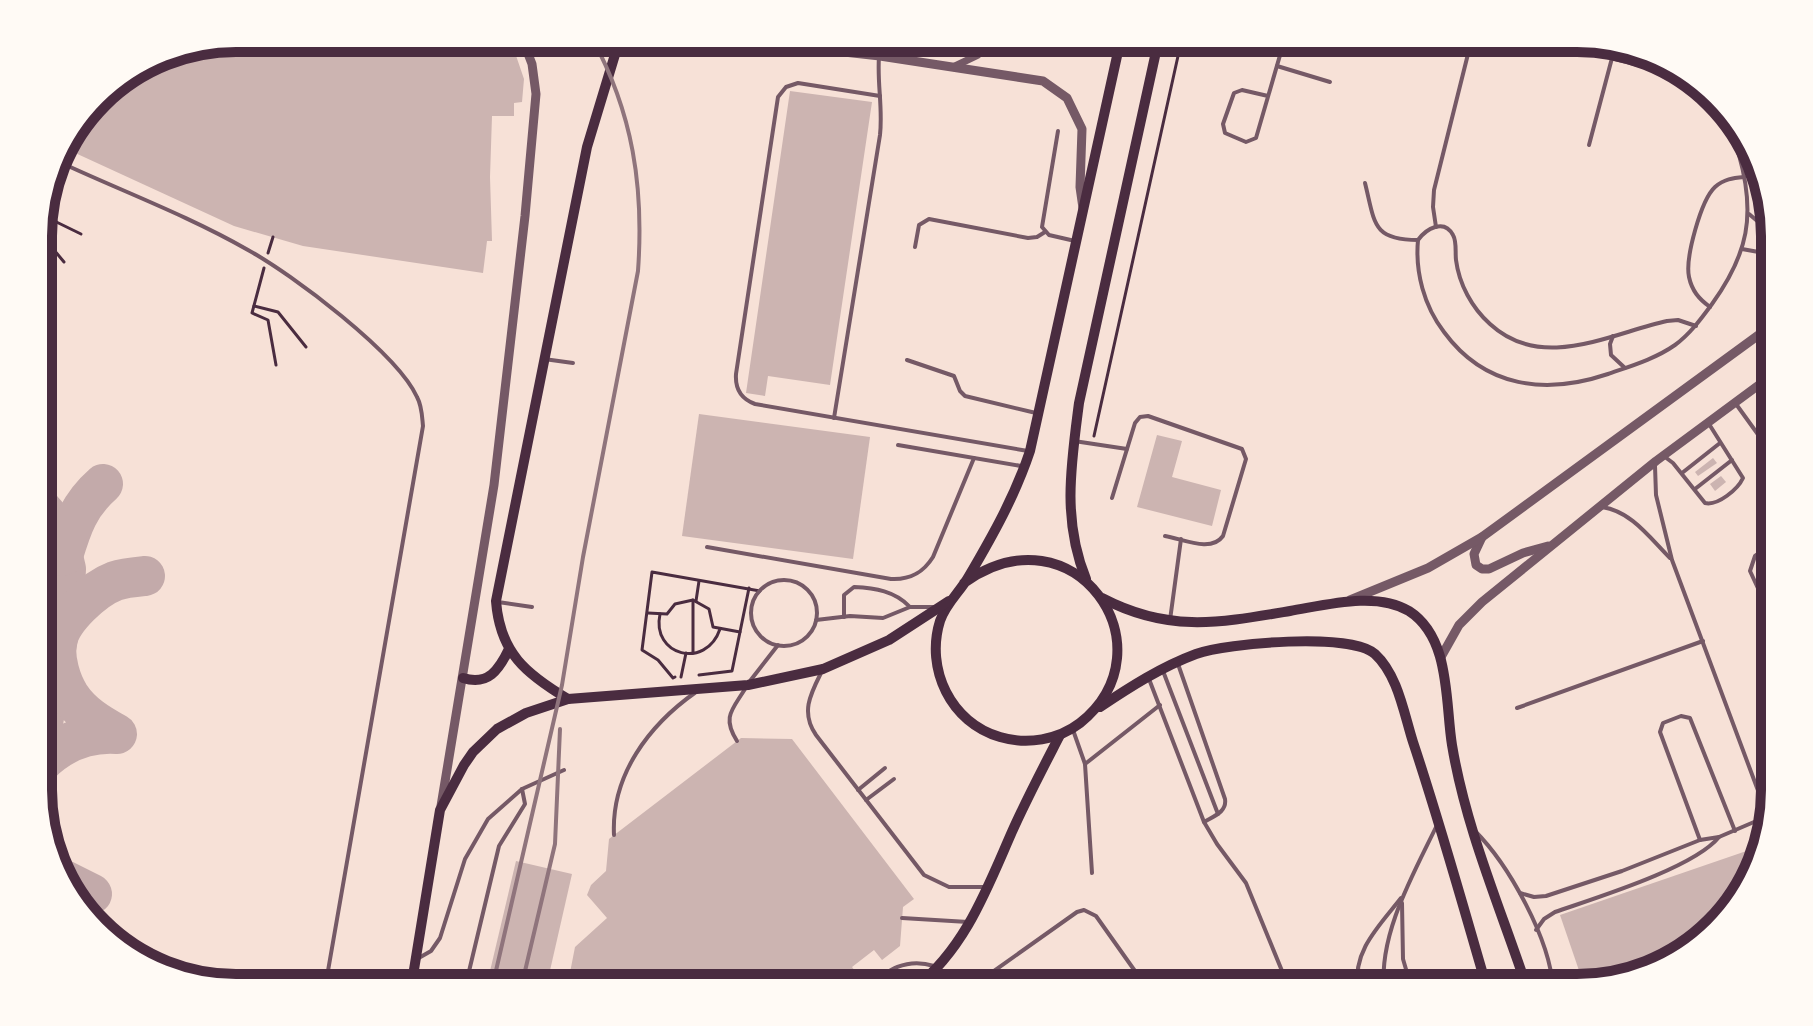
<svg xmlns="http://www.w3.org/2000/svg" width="1813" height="1026" font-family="Jost,sans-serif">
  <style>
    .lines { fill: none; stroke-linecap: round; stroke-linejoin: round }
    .taxiway { stroke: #c3aaaa; stroke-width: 40 }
    .building { fill: #ccb4b1 }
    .path { stroke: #4a2c40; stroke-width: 3 }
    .service { stroke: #755966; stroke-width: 4 }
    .minor { stroke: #755966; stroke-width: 7 }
    .tertiary { stroke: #755966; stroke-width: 9 }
    .secondary { stroke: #4a2c40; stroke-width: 10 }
    .rail { stroke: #8f747c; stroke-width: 4 }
    .rim { fill: none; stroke: #4a2c40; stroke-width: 10 }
  </style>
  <rect width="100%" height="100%" fill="#f7e1d7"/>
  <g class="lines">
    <g class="taxiway">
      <polyline points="40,507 47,515 59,539 66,569 64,604 40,740"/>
      <path d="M63,556C72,526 79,505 103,484"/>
      <path d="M40,764C62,742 87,732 117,734C99,724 82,714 70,696C61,682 54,659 57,642C61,619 94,589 115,581C124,578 135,577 145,576"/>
      <polyline points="64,880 92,894"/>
    </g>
  </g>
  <g class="building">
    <polygon points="236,38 510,38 524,79 522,102 514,103 514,116 492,116 490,177 492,241 487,241 483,273 303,246 234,226 60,146 105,88 161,53"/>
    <polygon points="790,91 872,102 830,385 768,376 765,396 746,393"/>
    <polygon points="699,414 870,437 853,559 682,536"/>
    <polygon points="1157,435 1182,441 1172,477 1221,490 1212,526 1137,507"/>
    <polygon points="1713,458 1717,463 1698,476 1695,472"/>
    <polygon points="1721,476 1726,482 1715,491 1710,484"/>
    <polygon points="741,738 792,739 914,899 903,907 900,946 882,960 874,950 852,967 859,976 844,988 567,988 575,947 607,918 587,895 591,885 606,871 609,839"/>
    <polygon points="1761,846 1749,888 1676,961 1585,988 1560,915"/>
    <polygon points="516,861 572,874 546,988 486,988"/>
  </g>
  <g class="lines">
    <g class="path">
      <polyline points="45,193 57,171"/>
      <polyline points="40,214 81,234"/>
      <polyline points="40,233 64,262"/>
      <polyline points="268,253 273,237"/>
      <polyline points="264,268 252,313 268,320 276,365"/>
      <polyline points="254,306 278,312 306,347"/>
      <polyline points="1094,436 1182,38"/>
      <polyline points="696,601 699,581"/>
      <polyline points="648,613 667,614 675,604 693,600 709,609 713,627 740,632"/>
      <path d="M660,614C651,656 706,670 720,629"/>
      <polyline points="693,652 693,600"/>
      <polyline points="699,675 732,671 749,588"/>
      <polyline points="675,677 673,678 658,660 642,650 652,572 760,591"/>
      <polyline points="681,677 686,653"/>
    </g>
    <g class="service">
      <polyline points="1535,38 1676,75 1694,82"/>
      <polyline points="1277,66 1330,82"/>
      <path d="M880,96L798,83L786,87L778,97L736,374C735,389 741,399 755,404L1028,451"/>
      <polyline points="1268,96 1242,90 1234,93 1223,124 1225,133 1246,142 1256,138 1285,38"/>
      <polyline points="1058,131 1042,227 1049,235 1075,241"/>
      <polyline points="1589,145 1612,58"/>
      <path d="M55,160C119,190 187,215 248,250C292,274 397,353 417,397C422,406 422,416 423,426L325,988"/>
      <path d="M1365,183C1375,223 1372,240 1418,240"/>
      <polyline points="1763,191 1764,192"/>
      <polyline points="1749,214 1775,236"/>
      <polyline points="1436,227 1433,207 1434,190 1472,38"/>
      <polyline points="915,247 919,225 929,219 1028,238 1037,237 1045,232"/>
      <polyline points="1742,249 1775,255"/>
      <path d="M1710,307C1699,299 1692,291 1689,277C1685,258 1701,200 1715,187C1724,179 1733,178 1744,177"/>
      <path d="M1696,326L1678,320L1667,321C1609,334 1542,372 1490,324C1472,308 1459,284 1456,260C1455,252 1457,242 1453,235C1444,218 1426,229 1418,240C1415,272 1424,306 1444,332C1485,388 1546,395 1608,374C1631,366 1655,359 1675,345C1690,334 1701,319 1712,304C1748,254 1756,215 1739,155C1734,140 1731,123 1723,109"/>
      <polyline points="1613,336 1610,344 1611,355 1625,368"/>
      <polyline points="544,359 573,363"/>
      <polyline points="907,360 954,376 960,391 965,396 1036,413"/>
      <polyline points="1736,404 1775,458"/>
      <path d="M834,418L880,135C883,108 877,83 879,57"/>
      <polyline points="1074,441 1127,449"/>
      <polyline points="898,445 1021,466"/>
      <path d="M1665,457L1673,463L1705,503C1718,506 1738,489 1743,478L1709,424"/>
      <polyline points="1655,466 1656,495 1672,560 1769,820"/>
      <polyline points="1682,473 1720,443"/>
      <polyline points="1695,489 1732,460"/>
      <path d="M1112,498L1135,423L1140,417L1148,416L1242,449L1246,459L1223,536C1211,553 1183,539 1165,536"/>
      <path d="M1602,507C1631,511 1650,538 1670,558"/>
      <polyline points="1775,542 1755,556 1750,571 1775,625"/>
      <path d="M707,547L891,579C910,580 923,573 933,557L974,458"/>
      <circle cx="784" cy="613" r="33"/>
      <polyline points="498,602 532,607"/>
      <path d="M844,617V595L854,587C875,588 895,591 910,607"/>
      <polyline points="816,620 850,616 883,618 910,607 934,607"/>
      <polyline points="1170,620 1181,539"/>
      <path d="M1178,664L1225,799C1227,812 1214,816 1204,822"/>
      <path d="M822,671C811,693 800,712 816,735L924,875L949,887H985"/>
      <polyline points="1163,671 1218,814"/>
      <polyline points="1149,679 1204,822 1217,844 1246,883 1289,988"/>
      <polyline points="750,681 778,645"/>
      <polyline points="1517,708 1703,641"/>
      <polyline points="1073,730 1085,764 1092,873"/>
      <path d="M737,741C722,717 732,710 745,689"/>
      <polyline points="1085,764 1160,705"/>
      <polyline points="858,790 885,768"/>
      <polyline points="866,800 894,779"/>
      <path d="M1475,831C1509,865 1550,939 1553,988"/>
      <path d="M614,835C611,775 649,725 696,692"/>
      <polyline points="1700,840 1660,732 1663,723 1681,716 1690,718 1735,831"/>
      <polyline points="1520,893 1534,897 1546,896 1622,871 1700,840 1719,837 1768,816"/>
      <polyline points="1402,903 1403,959 1410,983"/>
      <polyline points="902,918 968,922"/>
      <path d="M1536,930L1544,919L1555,912C1595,898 1694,868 1719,837"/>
      <polyline points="417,959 431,951 440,938 465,859 488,819 522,789 564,770"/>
      <polyline points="465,988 499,846 525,804 522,789"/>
      <path d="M864,988C887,971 905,957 934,966"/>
      <polyline points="970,988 1077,912 1084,910 1096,916 1147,988"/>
      <path d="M1358,988C1352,951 1380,925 1401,898"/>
      <path d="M1384,988C1379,933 1414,873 1437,825"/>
    </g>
    <g class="minor">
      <polyline points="1041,38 1064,44 1080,38"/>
      <polyline points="955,66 978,55 996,38"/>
    </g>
    <g class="tertiary">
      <polyline points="758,38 790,46 880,56 1043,81 1067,98 1082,129 1080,187 1083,208"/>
      <polyline points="1482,537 1474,554 1476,565 1482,569 1489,569 1523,553 1548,546"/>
      <polyline points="1350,600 1428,568 1482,537 1775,323"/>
      <polyline points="1441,657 1459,625 1482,602 1656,461 1775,373"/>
      <polyline points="441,806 494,485 525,216 536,94 532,64 522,38"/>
    </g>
    <g class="secondary">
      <path d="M1086,579C1062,520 1071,465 1079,403L1159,38"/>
      <path d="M964,583C1074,504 1174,648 1080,723C1058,740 1027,745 1000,737C951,723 925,669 940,621C946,603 960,592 969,576C993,535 1015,496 1030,451L1121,38"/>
      <path d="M1102,598C1169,633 1219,623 1290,611C1326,605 1376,591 1409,611C1451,638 1445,702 1452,745C1466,829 1500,907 1527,988"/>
      <path d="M463,678C488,686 499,670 509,649"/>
      <path d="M568,699C526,674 500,653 496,601L587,147L620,38"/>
      <path d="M1100,707C1130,687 1161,667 1196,654C1227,643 1351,632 1375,654C1398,675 1404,714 1413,742C1440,823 1463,906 1487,988"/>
      <polyline points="411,988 440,810 464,765 473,752 497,729 526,713 568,699 748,685 823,669 889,640 949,601"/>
      <path d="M915,988C965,948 986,891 1011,834C1026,800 1043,768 1060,735"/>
    </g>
    <g class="rail">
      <path d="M492,988L562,685L583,557L638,271C644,187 633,113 592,38"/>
      <polyline points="521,988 555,844 560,729"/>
    </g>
  </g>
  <path d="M0 0H1813V1026H0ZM236 52H1577A184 184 0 0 1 1761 236V790A184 184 0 0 1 1577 974H236A184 184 0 0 1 52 790V236A184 184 0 0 1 236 52Z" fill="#fffaf5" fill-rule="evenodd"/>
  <path class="rim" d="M236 52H1577A184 184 0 0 1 1761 236V790A184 184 0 0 1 1577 974H236A184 184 0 0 1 52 790V236A184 184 0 0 1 236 52Z"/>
</svg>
